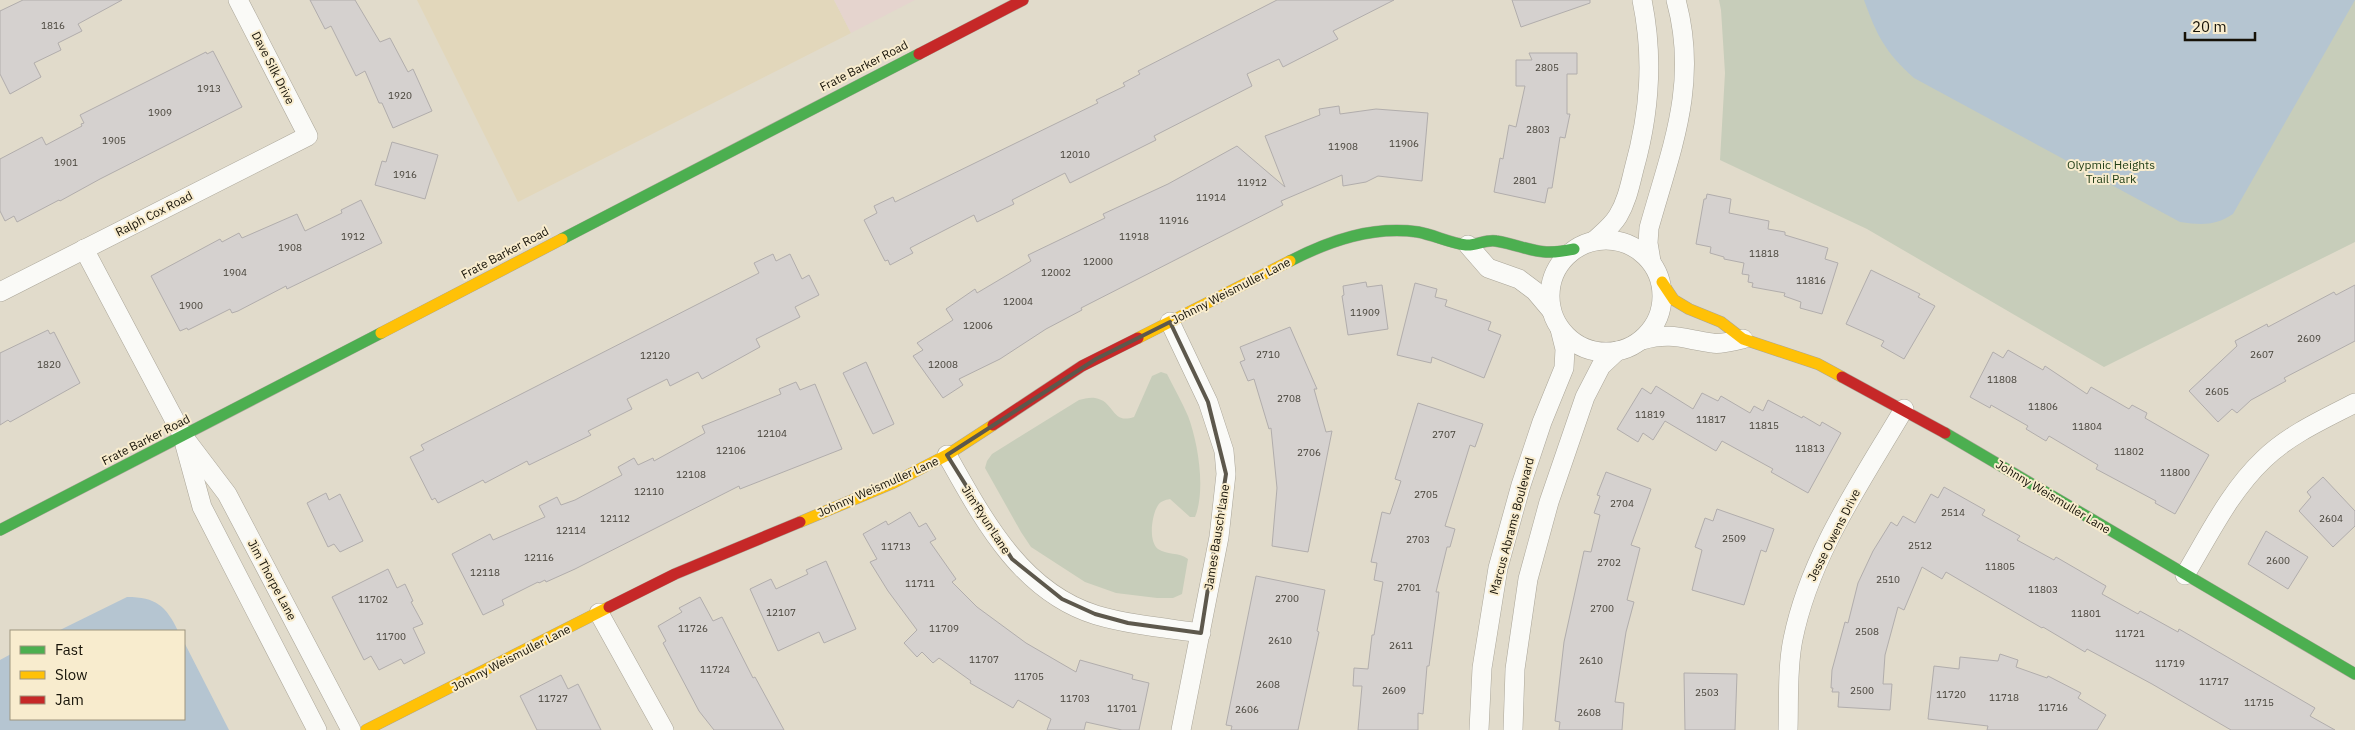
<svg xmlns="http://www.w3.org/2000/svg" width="2355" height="730" font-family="'IBM Plex Sans',sans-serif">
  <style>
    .built { fill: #e2d7bb }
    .education { fill: #e5d4ce }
    .green { fill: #c7cdba }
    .water { fill: #b5c5d1 }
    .building { fill: #d5d1cf; stroke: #b1adac }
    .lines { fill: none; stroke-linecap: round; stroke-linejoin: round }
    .street-casing { stroke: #aaa598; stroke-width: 20 }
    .fast-casing { stroke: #aaa598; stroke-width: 12 }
    .slow-casing { stroke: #aaa598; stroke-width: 12 }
    .jam-casing { stroke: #aaa598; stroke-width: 12 }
    .street { stroke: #fafaf7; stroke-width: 19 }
    .fast { stroke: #4caf50; stroke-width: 11 }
    .slow { stroke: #ffc107; stroke-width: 11 }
    .jam { stroke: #c62828; stroke-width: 11 }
    .marked { fill: none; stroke: #5d584c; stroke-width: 4; stroke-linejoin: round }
    .labels { text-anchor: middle; stroke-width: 4; stroke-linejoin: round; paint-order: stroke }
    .number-label { font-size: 10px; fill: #464239 }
    .street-label { font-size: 12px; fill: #161207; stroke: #f8ecce }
    .park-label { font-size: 12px; fill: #223f17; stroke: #f8ecce }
  </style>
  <rect width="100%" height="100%" fill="#e1dbcb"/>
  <polygon class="built" points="417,0 834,0 851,33 518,202"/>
  <polygon class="education" points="834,0 915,0 851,33"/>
  <g class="green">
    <polygon points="1719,0 2355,0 2355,242 2104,367 1867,229 1720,160 1725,73 1721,10"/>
    <path d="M1161,372L1167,374C1174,388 1182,402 1188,416C1198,442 1206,490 1195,517H1190L1170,499C1165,500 1160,501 1157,507C1152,516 1148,541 1158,549C1166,555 1179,552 1188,559L1182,594L1173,598H1157L1116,593L1085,582L1031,547L1021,532L985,468L987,461L992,454L1079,400C1084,399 1090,397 1095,398C1115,401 1111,425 1134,417L1152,376Z"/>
  </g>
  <g class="water">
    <path d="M1864,0H2355L2233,214C2215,226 2201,225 2180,222L1914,78C1885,52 1877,36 1864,0Z"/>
    <path d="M127,597C156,597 166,606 178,631H58Z"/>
    <polygon points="184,642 229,730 0,730 0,660 11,654 11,719 184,719"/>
  </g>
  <g class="building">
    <polygon points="23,0 122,0 78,24 82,31 58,43 61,50 34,63 41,77 10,94 0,74 0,11"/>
    <polygon points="310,0 355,0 380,42 390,38 408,72 413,69 432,111 393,128 382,103 379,103 365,71 356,76 331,26 325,29"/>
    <polygon points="1277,0 1394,0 1333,31 1338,39 1283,67 1279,59 1247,74 1252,86 1154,136 1156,140 1070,183 1065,173 1012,200 1014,204 977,222 974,215 910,248 913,253 890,265 888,260 885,261 864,220 877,213 874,206 893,197 895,202 1098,103 1096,100 1125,86 1123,83 1140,74 1138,71"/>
    <polygon points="1512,0 1590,0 1590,3 1521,27"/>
    <polygon points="213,51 242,107 100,179 60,201 59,200 17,222 14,216 5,221 0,211 0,159 42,137 46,145 82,126 81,124 84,123 80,115 206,52 207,54"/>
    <polygon points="1529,53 1577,53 1577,74 1567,74 1567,114 1570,114 1565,138 1560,137 1552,188 1548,188 1545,203 1494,192 1500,158 1503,159 1509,125 1516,127 1525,86 1516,86 1516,60 1532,60"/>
    <polygon points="1339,106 1340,114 1376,109 1428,113 1422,181 1378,176 1366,182 1343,186 1342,175 1281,201 1283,205 1081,308 1082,310 1046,329 1000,359 959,379 963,385 943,398 913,356 923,350 917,343 953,320 946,309 975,289 977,293 1031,261 1028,255 1105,218 1103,214 1168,184 1237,146 1285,187 1265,136 1320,115 1319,109"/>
    <polygon points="392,142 438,155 425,199 375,185 382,161 386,162"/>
    <polygon points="1707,194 1731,199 1729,213 1769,221 1768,229 1785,232 1785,235 1828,248 1825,259 1838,263 1822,314 1800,308 1801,302 1784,296 1785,293 1752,287 1753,283 1748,282 1749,275 1742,274 1744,263 1724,259 1724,257 1710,253 1711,247 1696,244 1704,199 1706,199"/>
    <polygon points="361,200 382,243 287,289 286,286 238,311 232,313 230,309 188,330 187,328 180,331 151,276 220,239 222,242 239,233 242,238 297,214 305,231 342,213 341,210"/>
    <polygon points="773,254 776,261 790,254 802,279 809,275 819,295 795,307 800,317 756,339 760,347 702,379 698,372 670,386 667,379 627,399 632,409 588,431 591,435 529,465 527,461 485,483 483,480 438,503 435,498 432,500 410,457 424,450 421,445 759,273 754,263"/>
    <polygon points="1871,270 1920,294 1918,297 1935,306 1904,359 1881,346 1884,341 1846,324"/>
    <polygon points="1366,282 1367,287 1382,285 1388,329 1348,335 1342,296 1344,295 1343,286"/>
    <polygon points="1415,283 1437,289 1435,297 1447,300 1445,306 1491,322 1488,330 1501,335 1484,378 1432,357 1431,363 1397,355"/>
    <polygon points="2355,285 2355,341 2284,378 2286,381 2251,400 2237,413 2232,409 2218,422 2189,391 2237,346 2235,341 2267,324 2268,327 2334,292 2336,295"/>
    <polygon points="1290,327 1317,389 1314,389 1326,432 1332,431 1308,552 1272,546 1277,488 1271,428 1269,429 1254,379 1248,381 1240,362 1245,360 1240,347"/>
    <polygon points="48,330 50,334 54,332 80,383 10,422 8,420 0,425 0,353"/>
    <polygon points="2008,350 2043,370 2045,366 2087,394 2091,387 2129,409 2132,405 2147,413 2145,418 2209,455 2175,514 2155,503 2156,501 2096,469 2098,465 2049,436 2046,441 2026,429 2028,426 1991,405 1990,408 1970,397 1993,352 2003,358"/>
    <polygon points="866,362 894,424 873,434 843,373"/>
    <polygon points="796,382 800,390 815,384 842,449 740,489 739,486 575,569 546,582 545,580 539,583 538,582 502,600 504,605 483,615 452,554 490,534 493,540 545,517 539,506 557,497 561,505 575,500 622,475 618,467 634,458 638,465 653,458 654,461 705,433 702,426 781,394 779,389"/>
    <polygon points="1656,386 1693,409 1702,393 1718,401 1721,396 1750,413 1754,406 1763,411 1768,400 1802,418 1803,416 1820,426 1822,422 1841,433 1808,493 1771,472 1773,469 1722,441 1716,451 1665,421 1653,440 1643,433 1638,442 1617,429 1642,388 1651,394"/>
    <polygon points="1418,403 1483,424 1475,447 1470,445 1445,526 1455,529 1450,547 1447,547 1436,592 1439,592 1429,666 1427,666 1423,714 1418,713 1418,730 1358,730 1362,686 1353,686 1354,668 1368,669 1372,635 1374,635 1383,582 1374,580 1377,563 1371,562 1382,512 1390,514 1401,481 1395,479"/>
    <polygon points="1606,472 1651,489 1631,545 1640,548 1627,600 1634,602 1626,632 1615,702 1624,703 1622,730 1559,730 1560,722 1555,721 1564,642 1584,551 1591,552 1600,515 1594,513 1600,496 1597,495"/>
    <polygon points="2323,477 2355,511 2355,526 2333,547 2299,511 2311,497 2307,492"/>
    <polygon points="1944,487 1985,510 1982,515 2020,536 2017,540 2054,560 2056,557 2106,586 2102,594 2138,614 2140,611 2178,632 2179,629 2315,708 2310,716 2335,730 2231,730 2152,684 2087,649 2085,652 2043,627 2042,628 1946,572 1942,579 1922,567 1904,610 1898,607 1885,655 1883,684 1892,684 1890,710 1838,707 1839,692 1832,692 1833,688 1831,688 1832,670 1845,622 1848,623 1858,583 1873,551 1891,522 1897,526 1903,516 1915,523 1931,494 1938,498"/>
    <polygon points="326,493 329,500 340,494 363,541 340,552 334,544 328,547 307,503"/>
    <polygon points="1717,509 1774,529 1766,552 1761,550 1744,605 1692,590 1702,550 1695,547 1705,518 1713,521"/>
    <polygon points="910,512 919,527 926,523 936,539 930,542 956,579 952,582 977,607 1026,643 1076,672 1080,660 1133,675 1132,679 1149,683 1139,730 1122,730 1086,722 1084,730 1047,730 1051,719 1018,700 1013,708 970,683 971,681 939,658 933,663 922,652 917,657 904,643 917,630 888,591 870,562 877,559 863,534 886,521 888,525"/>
    <polygon points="2266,531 2308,557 2288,589 2248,564"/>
    <polygon points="826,561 856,629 824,643 819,632 778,651 750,589 771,579 776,589 808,574 806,570"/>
    <polygon points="388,569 397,588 405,584 413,601 411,602 423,624 413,628 425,653 404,664 401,659 379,670 371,656 364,660 332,597"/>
    <polygon points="1256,576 1325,590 1317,631 1319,632 1298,730 1231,730 1232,726 1226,725"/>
    <polygon points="700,597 713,621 722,617 753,678 755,677 784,730 714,730 699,711 663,643 666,641 658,626 682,612 679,608"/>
    <polygon points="2000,654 2018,660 2016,667 2047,678 2048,676 2081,693 2078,698 2106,715 2097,730 1987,730 1988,726 1928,719 1934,666 1959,669 1960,657 1998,661"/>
    <polygon points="1684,673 1737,674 1735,730 1685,730"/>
    <polygon points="561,675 568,689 578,684 601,730 537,730 520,696"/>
  </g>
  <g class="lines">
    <defs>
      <g id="street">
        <circle cx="1606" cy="296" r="56"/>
        <path d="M1595,240C1603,233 1612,226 1618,216C1627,201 1630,185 1634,169C1650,112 1654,58 1642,0"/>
        <polyline points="1468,245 1488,268 1519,279 1535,291 1551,310"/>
        <polyline points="84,249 183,436 227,494 351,730"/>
        <path d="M1651,261L1648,243L1649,228C1671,149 1699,84 1676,0"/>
        <polyline points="0,292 308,136 238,0"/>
        <polyline points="1170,322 1208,402 1224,451 1226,474 1219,537 1181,730"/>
        <path d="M1642,340C1672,332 1683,339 1712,343C1721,345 1733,341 1743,339"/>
        <polyline points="185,445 202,507 317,730"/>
        <path d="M947,455C983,519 1021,592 1096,615C1130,625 1166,628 1201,633"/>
        <path d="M2185,575C2209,535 2230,491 2264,459C2290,434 2324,419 2355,403"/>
        <polyline points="599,613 664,730"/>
        <polyline points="1479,730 1482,668 1498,568 1521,485 1542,422 1564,368 1565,349 1560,329"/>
        <polyline points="1513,730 1515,669 1528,579 1549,502 1585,397 1601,366 1617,351"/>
        <path d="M1788,730C1789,700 1787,668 1793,639C1810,555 1861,482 1904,409"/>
      </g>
      <g id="fast">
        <polyline points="562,239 919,54"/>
        <path d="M1290,261C1331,240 1372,226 1418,232C1434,235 1450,243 1466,245C1476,246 1486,239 1496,241C1530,247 1536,257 1574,249"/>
        <polyline points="1945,433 2355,674"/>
        <polyline points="0,530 381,333"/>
      </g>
      <g id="slow">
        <polyline points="1662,282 1674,300 1689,309 1721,322 1743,339 1818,364 1842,377"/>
        <polyline points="381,333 562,239"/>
        <polyline points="1138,338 1290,261"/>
        <polyline points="800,522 893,483 947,455 993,425"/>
        <polyline points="366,730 609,607"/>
      </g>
      <g id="jam">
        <polyline points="919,54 1023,0"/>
        <polyline points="1842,377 1945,433"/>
        <polyline points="993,425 1082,366 1138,338"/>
        <polyline points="609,607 675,574 800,522"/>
      </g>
    </defs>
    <use href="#street" class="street-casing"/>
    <use href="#fast" class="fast-casing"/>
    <use href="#slow" class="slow-casing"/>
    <use href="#jam" class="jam-casing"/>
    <use href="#street" class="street"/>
    <use href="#fast" class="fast"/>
    <use href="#slow" class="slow"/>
    <use href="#jam" class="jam"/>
  </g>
  <path class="marked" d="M1170,322L1208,402L1226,474L1201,633L1128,623L1095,614L1062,599L1012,559L947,455L1096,359Z"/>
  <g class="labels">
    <g class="number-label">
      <text x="53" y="29">1816</text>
      <text x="1547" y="71">2805</text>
      <text x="209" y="92">1913</text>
      <text x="400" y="99">1920</text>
      <text x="160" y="116">1909</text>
      <text x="1538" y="133">2803</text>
      <text x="114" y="144">1905</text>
      <text x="1404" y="147">11906</text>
      <text x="1343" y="150">11908</text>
      <text x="1075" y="158">12010</text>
      <text x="66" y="166">1901</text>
      <text x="405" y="178">1916</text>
      <text x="1525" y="184">2801</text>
      <text x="1252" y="186">11912</text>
      <text x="1211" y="201">11914</text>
      <text x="1174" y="224">11916</text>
      <text x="353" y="240">1912</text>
      <text x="1134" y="240">11918</text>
      <text x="290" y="251">1908</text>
      <text x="1764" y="257">11818</text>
      <text x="1098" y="265">12000</text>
      <text x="235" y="276">1904</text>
      <text x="1056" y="276">12002</text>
      <text x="1811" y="284">11816</text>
      <text x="1018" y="305">12004</text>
      <text x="191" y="309">1900</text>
      <text x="1365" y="316">11909</text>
      <text x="978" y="329">12006</text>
      <text x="2309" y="342">2609</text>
      <text x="1268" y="358">2710</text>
      <text x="2262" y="358">2607</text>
      <text x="655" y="359">12120</text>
      <text x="49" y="368">1820</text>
      <text x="943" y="368">12008</text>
      <text x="2002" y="383">11808</text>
      <text x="2217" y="395">2605</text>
      <text x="1289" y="402">2708</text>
      <text x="2043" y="410">11806</text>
      <text x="1650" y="418">11819</text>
      <text x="1711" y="423">11817</text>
      <text x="1764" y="429">11815</text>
      <text x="2087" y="430">11804</text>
      <text x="772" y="437">12104</text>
      <text x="1444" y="438">2707</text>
      <text x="1810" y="452">11813</text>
      <text x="731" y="454">12106</text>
      <text x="2129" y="455">11802</text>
      <text x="1309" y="456">2706</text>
      <text x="2175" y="476">11800</text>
      <text x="691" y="478">12108</text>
      <text x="649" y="495">12110</text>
      <text x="1426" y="498">2705</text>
      <text x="1622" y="507">2704</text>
      <text x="1953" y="516">2514</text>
      <text x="615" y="522">12112</text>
      <text x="2331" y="522">2604</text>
      <text x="571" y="534">12114</text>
      <text x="1734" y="542">2509</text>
      <text x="1418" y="543">2703</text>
      <text x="1920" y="549">2512</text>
      <text x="896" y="550">11713</text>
      <text x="539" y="561">12116</text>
      <text x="2278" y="564">2600</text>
      <text x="1609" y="566">2702</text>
      <text x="2000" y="570">11805</text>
      <text x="485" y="576">12118</text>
      <text x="1888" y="583">2510</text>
      <text x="920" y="587">11711</text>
      <text x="1409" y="591">2701</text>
      <text x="2043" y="593">11803</text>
      <text x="1287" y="602">2700</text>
      <text x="373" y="603">11702</text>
      <text x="1602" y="612">2700</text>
      <text x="781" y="616">12107</text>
      <text x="2086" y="617">11801</text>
      <text x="693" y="632">11726</text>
      <text x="944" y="632">11709</text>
      <text x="1867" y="635">2508</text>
      <text x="2130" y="637">11721</text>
      <text x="391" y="640">11700</text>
      <text x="1280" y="644">2610</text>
      <text x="1401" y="649">2611</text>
      <text x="984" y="663">11707</text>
      <text x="1591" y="664">2610</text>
      <text x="2170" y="667">11719</text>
      <text x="715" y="673">11724</text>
      <text x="1029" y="680">11705</text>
      <text x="2214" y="685">11717</text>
      <text x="1268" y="688">2608</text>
      <text x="1394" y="694">2609</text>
      <text x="1862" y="694">2500</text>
      <text x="1707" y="696">2503</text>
      <text x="1951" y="698">11720</text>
      <text x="2004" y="701">11718</text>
      <text x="553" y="702">11727</text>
      <text x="1075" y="702">11703</text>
      <text x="2259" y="706">11715</text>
      <text x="2053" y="711">11716</text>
      <text x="1122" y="712">11701</text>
      <text x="1247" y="713">2606</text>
      <text x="1589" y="716">2608</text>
    </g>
    <g class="street-label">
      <text transform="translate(864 66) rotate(-27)" y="4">Frate Barker Road</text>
      <text transform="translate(273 68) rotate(63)" y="4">Dave Silk Drive</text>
      <text transform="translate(154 214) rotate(-27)" y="4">Ralph Cox Road</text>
      <text transform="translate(505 253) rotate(-28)" y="4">Frate Barker Road</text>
      <text transform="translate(1231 291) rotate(-27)" y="4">Johnny Weismuller Lane</text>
      <text transform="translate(146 440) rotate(-27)" y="4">Frate Barker Road</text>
      <text transform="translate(878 487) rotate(-24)" y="4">Johnny Weismuller Lane</text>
      <text transform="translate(2053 497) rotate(31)" y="4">Johnny Weismuller Lane</text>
      <text transform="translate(986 520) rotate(57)" y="4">Jim Ryun Lane</text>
      <text transform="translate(1512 526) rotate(-75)" y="4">Marcus Abrams Boulevard</text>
      <text transform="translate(1834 535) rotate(-63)" y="4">Jesse Owens Drive</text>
      <text transform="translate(1217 537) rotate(-81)" y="4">James Bausch Lane</text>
      <text transform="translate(272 580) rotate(62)" y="4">Jim Thorpe Lane</text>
      <text transform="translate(511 658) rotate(-27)" y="4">Johnny Weismuller Lane</text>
    </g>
    <g class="park-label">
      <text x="2111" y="169">Olypmic Heights<tspan x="2111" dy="14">Trail Park</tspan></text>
    </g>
  </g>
  <rect x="10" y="630" width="175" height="90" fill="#f8ecce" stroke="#9e957e"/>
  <rect x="20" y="646" width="25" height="8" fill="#4caf50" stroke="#9e957e"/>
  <text x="55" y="655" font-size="15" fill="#161207">Fast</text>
  <rect x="20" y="671" width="25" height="8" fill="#ffc107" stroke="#9e957e"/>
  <text x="55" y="680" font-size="15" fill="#161207">Slow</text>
  <rect x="20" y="696" width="25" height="8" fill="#c62828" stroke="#9e957e"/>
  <text x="55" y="705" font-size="15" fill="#161207">Jam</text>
  <path d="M2185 32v8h70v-8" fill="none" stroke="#161207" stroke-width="2.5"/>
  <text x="2192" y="32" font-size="15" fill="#161207" stroke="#f8ecce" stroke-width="4" paint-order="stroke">20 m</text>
</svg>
